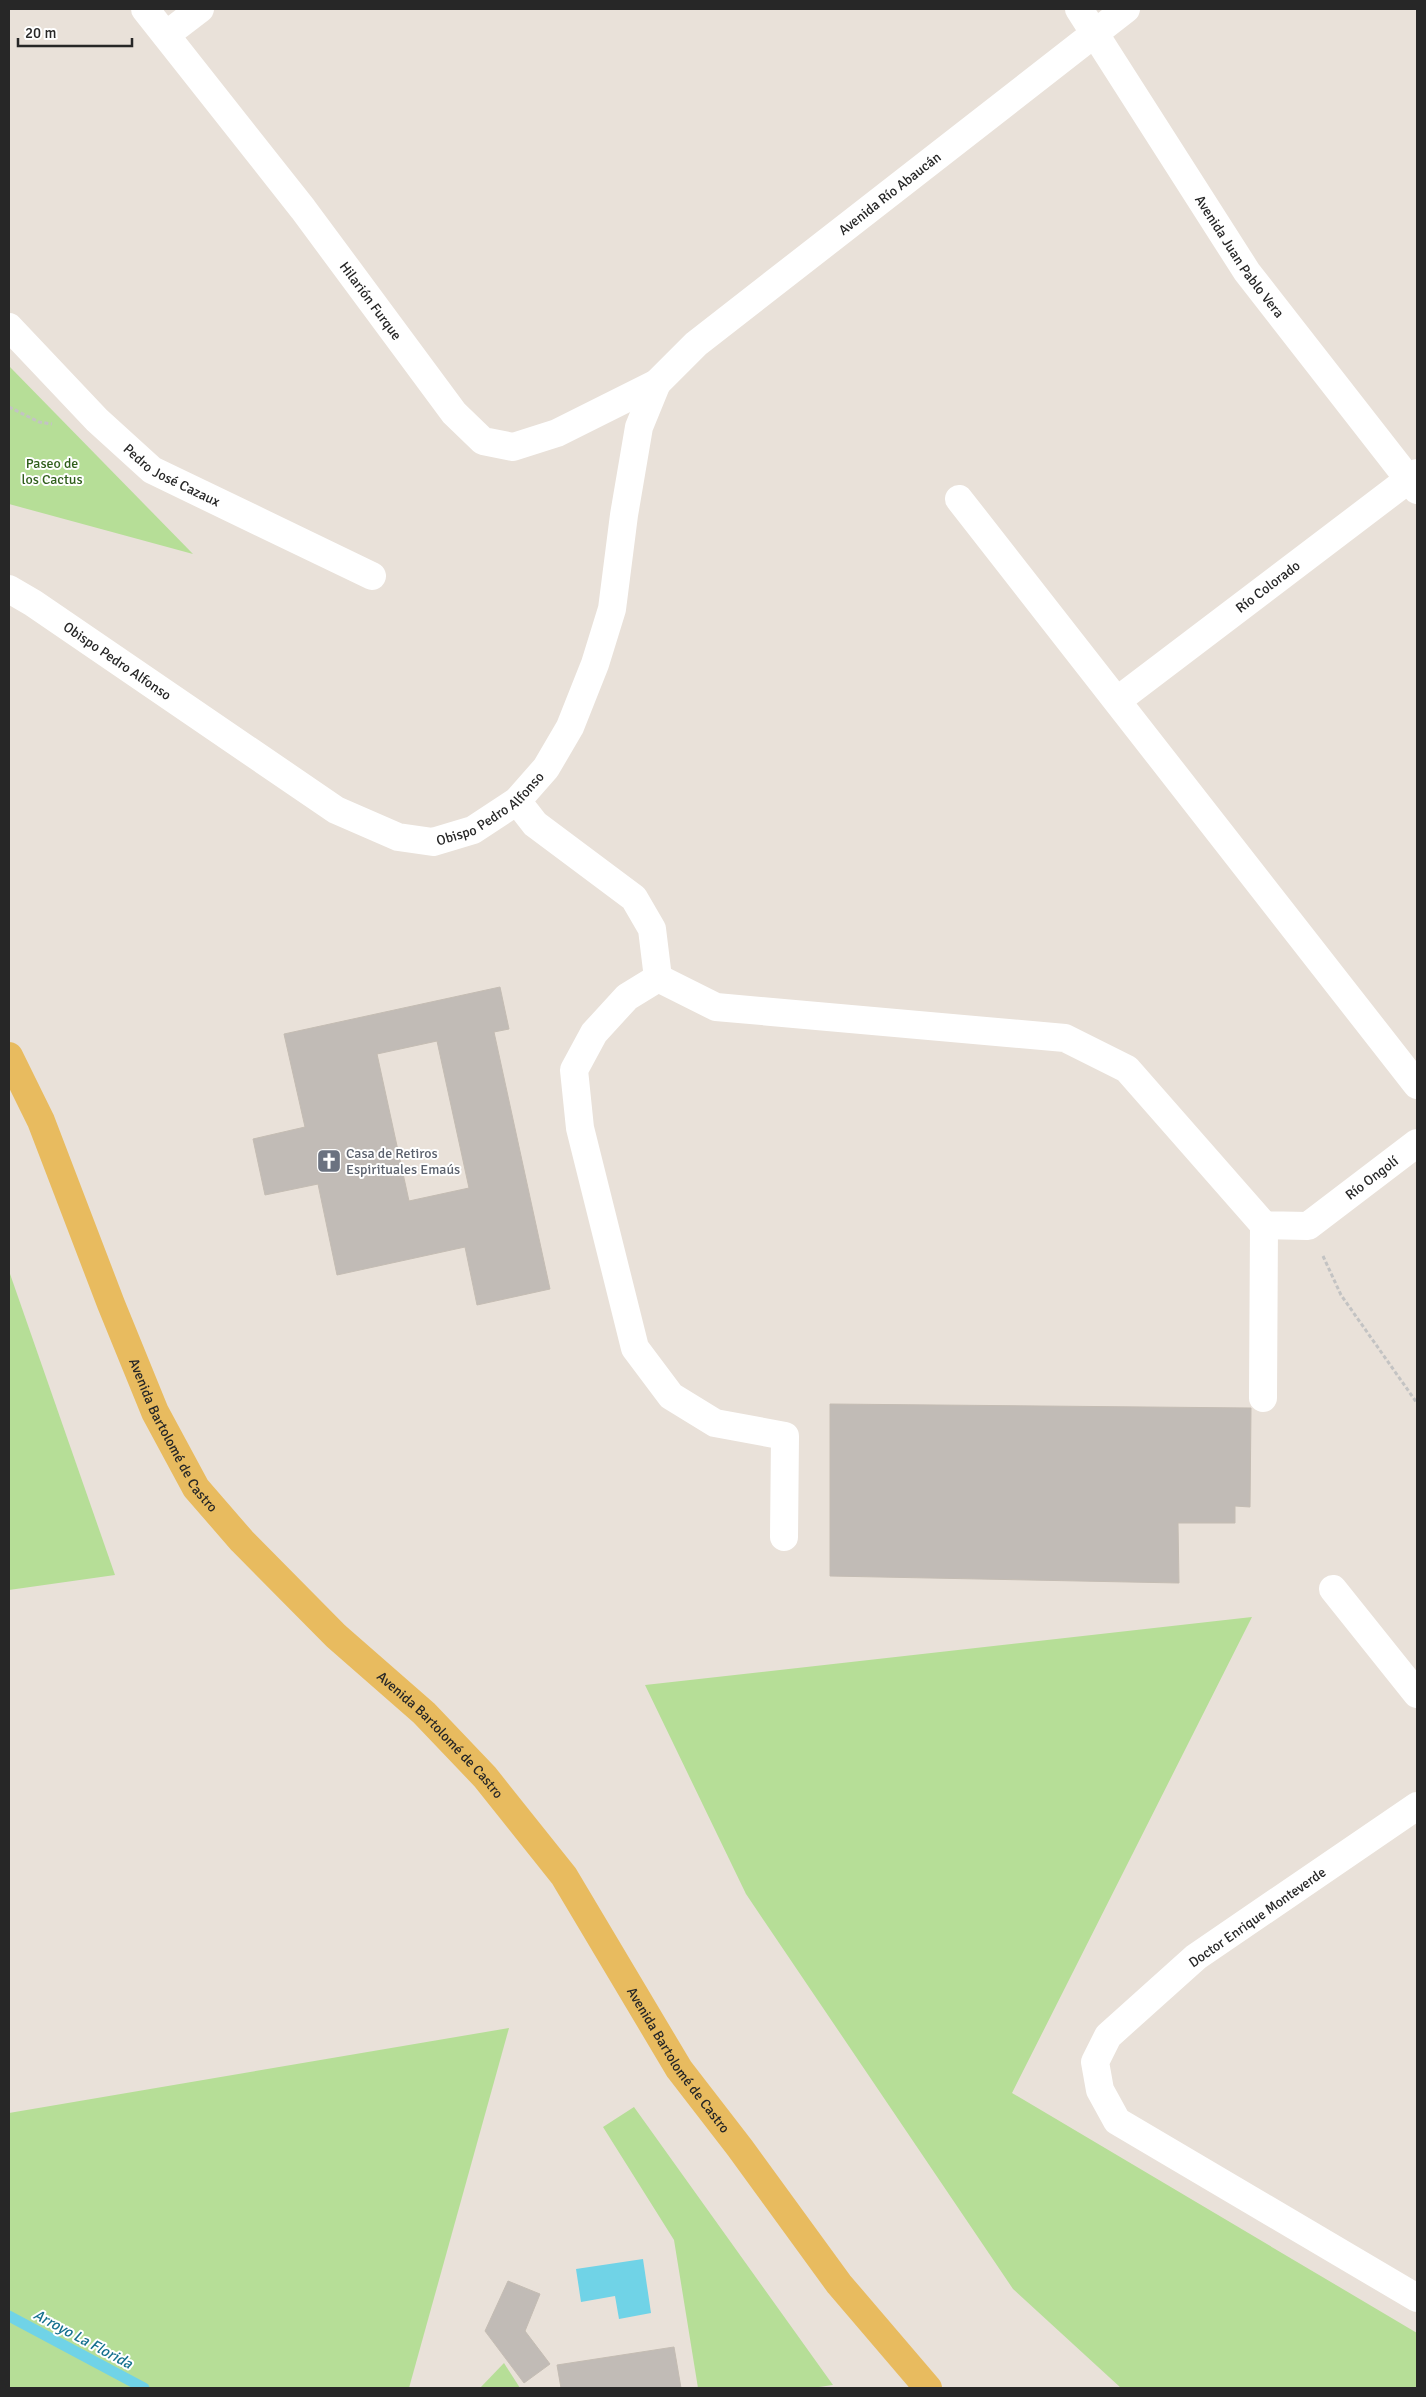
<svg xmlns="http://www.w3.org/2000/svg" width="1426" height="2397" font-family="Signika,sans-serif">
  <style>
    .green { fill: #b6de97 }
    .water { fill: #70d3e7 }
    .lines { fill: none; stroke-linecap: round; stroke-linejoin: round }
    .stream { stroke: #70d3e7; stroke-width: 11 }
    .building { fill: #c1bbb6; stroke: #c4bcb3; fill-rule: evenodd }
    .path { stroke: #c3c3c3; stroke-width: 3; stroke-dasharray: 4 2.5; stroke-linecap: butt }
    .minor { stroke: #fff; stroke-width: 28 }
    .major { stroke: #e8bb5f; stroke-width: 28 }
    .labels { text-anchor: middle; stroke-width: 4; stroke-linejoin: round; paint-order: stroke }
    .street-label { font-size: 14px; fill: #272727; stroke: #fff }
    .park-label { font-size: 14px; fill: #305f1c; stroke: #fff }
    .worship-label { font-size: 14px; fill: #5b616d; stroke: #fff; text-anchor: start }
    .water-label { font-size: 15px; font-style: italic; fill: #14708e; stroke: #fff }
  </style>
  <rect width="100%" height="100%" fill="#e9e1d9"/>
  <g class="green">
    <polygon points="9,366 193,554 9,504"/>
    <polygon points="9,1271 115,1575 9,1590"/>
    <polygon points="1252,1617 1012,2093 1417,2333 1417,2388 1121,2388 1013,2289 746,1894 645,1685"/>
    <polygon points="509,2028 409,2388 9,2388 9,2113"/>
    <polygon points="634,2107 833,2385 812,2388 698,2388 674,2240 603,2127"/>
    <polygon points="504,2363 520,2388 480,2388"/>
  </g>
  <polygon class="water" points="643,2259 651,2313 619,2319 615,2296 581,2302 576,2269"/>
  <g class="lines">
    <polyline class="stream" points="9,2316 144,2388"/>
  </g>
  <g class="building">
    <path d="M500,987L509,1029L494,1032L550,1289L477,1305L465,1247L337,1275L318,1184L265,1195L253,1139L305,1127L284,1034ZM437,1041L469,1188L409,1201L377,1054Z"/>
    <polygon points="830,1404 1251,1408 1250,1507 1235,1506 1235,1523 1178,1523 1179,1583 830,1576"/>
    <polygon points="508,2281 540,2294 525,2331 550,2364 524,2383 485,2331"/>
    <polygon points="674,2347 681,2388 561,2388 557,2365"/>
  </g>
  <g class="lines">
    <g class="path">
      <polyline points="9,407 39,422 52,424"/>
      <polyline points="1323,1256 1341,1295 1417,1403"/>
    </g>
    <g class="minor">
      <path id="s1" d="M145,9L303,209L454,413L483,441L513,447L557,433L657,383L696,344L1126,9"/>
      <path id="s2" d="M1079,9L1247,272L1417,490"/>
      <polyline points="166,35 200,9"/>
      <path id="s3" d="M9,327L97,420L152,470L372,576"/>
      <polyline points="959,499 1417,1085"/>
      <path id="s4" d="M9,589L33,603L336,810L398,837L433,842L473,830L517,801L546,768L570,727L595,664L612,609L624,515L639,427L657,383"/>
      <path id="s5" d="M1118,700L1417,473"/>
      <polyline points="517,801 535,824 634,898 652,929 658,978 627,997 594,1033 574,1070 580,1128 635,1348 671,1396 715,1423 785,1436 784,1537"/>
      <path id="s6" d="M658,978L716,1007L1065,1038L1127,1069L1264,1225L1308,1226L1417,1143"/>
      <polyline points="1263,1398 1264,1225"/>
      <polyline points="1333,1589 1417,1694"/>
      <polyline points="1417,1806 1196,1957 1108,2036 1095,2062 1100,2090 1117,2121 1417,2298"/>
    </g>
    <path class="major" id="s7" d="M9,1056L41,1121L111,1304L155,1412L196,1488L242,1541L336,1636L424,1713L485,1777L564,1876L679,2069L740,2148L839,2284L928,2388"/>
  </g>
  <defs>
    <symbol id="church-square" viewBox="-11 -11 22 22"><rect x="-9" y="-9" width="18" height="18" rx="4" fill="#6b7280" stroke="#fff"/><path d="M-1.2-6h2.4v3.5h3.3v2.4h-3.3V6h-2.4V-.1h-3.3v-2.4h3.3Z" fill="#fff"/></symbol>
  </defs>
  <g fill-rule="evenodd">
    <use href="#church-square" x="315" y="1147" width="28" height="28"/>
  </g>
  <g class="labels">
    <g class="street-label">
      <text dy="5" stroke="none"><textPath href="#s1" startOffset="1038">Avenida Río Abaucán</textPath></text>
      <text dy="5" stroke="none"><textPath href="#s2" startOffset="295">Avenida Juan Pablo Vera</textPath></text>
      <text dy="5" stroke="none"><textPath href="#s1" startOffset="369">Hilarión Furque</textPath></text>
      <text dy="5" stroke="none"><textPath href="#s3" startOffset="222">Pedro José Cazaux</textPath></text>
      <text dy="5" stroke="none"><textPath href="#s5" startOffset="188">Río Colorado</textPath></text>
      <text dy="5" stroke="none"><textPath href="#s4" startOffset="130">Obispo Pedro Alfonso</textPath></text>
      <text dy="5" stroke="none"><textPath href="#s4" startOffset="565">Obispo Pedro Alfonso</textPath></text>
      <text dy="5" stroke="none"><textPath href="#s6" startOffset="816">Río Ongolí</textPath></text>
      <text dy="5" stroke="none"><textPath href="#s7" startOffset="414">Avenida Bartolomé de Castro</textPath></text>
      <text dy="5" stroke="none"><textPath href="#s7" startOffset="819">Avenida Bartolomé de Castro</textPath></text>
      <text transform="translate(1257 1917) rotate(-35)" y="5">Doctor Enrique Monteverde</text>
      <text dy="5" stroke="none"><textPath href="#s7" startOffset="1224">Avenida Bartolomé de Castro</textPath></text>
    </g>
    <g class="park-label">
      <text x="52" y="468">Paseo de<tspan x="52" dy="16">los Cactus</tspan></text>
    </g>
    <g class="worship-label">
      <text x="346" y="1158">Casa de Retiros<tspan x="346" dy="16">Espirituales Emaús</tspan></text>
    </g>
    <g class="water-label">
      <text transform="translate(83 2339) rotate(28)" y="5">Arroyo La Florida</text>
    </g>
  </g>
  <rect width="1426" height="2397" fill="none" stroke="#272727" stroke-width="20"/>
  <path d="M18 38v8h114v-8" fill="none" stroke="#272727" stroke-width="2.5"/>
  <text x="25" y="38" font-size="15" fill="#272727" stroke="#ffffff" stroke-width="4" paint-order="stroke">20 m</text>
</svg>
